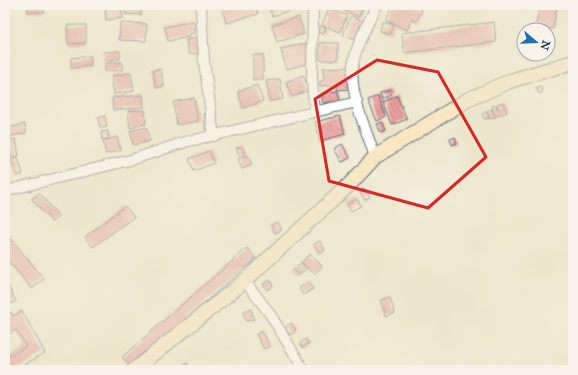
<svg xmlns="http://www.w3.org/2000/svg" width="578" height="375" font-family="'IM FELL Great Primer',serif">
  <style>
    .building { fill: url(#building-back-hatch) }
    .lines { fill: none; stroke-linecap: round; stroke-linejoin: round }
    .street-casing { stroke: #646f84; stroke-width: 12 }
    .secondary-casing { stroke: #646f84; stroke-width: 16 }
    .street { stroke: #fff; stroke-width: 10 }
    .secondary { stroke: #f9e7c3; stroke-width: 14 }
    .marked { fill: none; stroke: #d62828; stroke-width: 3; stroke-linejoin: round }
  </style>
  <defs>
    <pattern id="building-back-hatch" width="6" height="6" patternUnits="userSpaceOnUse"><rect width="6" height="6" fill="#eb9f9d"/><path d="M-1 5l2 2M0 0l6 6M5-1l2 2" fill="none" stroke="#be8283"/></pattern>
  </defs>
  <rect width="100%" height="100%" fill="#f7f3e8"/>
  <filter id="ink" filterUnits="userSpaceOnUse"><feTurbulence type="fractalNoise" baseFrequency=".025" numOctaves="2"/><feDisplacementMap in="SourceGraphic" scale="8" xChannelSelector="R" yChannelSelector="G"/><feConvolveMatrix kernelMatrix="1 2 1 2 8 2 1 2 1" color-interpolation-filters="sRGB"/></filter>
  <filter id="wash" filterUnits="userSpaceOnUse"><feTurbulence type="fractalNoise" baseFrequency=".012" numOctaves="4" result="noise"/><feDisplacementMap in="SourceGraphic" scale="16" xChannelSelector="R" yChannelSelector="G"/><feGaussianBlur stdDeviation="0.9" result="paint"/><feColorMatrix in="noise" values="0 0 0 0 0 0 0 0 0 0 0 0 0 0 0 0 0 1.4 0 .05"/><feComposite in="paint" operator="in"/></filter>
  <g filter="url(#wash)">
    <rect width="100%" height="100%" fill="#ece7cc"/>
    <g id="blocks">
      <g class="building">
        <polygon points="27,5 44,5 44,12 28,12"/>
        <polygon points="105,5 121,5 123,18 106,20"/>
        <polygon points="126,5 142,5 141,15 125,14"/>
        <polygon points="230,5 256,5 258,14 226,23 222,7"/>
        <polygon points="269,5 306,5 306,6 272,16"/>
        <polygon points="331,5 364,5 359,17"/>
        <polygon points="393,5 419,5 417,7 422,10 416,22 412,19 407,30 386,20"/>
        <polygon points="540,5 557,5 553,29 536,26"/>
        <polygon points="329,8 347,16 340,32 322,25"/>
        <polygon points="351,16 363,21 355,40 343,35"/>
        <polygon points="299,17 304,34 277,42 272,25"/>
        <polygon points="194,21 196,27 193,28 194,33 188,34 189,37 168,41 165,27"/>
        <polygon points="382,22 394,24 391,34 380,31"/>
        <polygon points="494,22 496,42 404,53 402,33"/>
        <polygon points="120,23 147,24 146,41 119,40"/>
        <polygon points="67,25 86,25 86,43 68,44"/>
        <polygon points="320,26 326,28 324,34 318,32"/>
        <polygon points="196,38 198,53 189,54 186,40"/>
        <polygon points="306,43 311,63 286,69 281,49"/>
        <rect x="320" y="43" width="18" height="17"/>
        <polygon points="120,51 120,59 104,60 103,52"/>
        <rect x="253" y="55" width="10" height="25"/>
        <polygon points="91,56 91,66 71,68 71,58"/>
        <polygon points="122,62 122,70 105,71 105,63"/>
        <polygon points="348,67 349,89 337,90 337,85 320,86 320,81 324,81 323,68"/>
        <polygon points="161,69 164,86 156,88 153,70"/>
        <polygon points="131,73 134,91 114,94 111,76"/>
        <polygon points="303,75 309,90 292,97 286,82"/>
        <polygon points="280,79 283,99 270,101 266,81"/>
        <polygon points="257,85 263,101 243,108 238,91"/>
        <polygon points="541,87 543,92 539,94 537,88"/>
        <polygon points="390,90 392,95 382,99 380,93"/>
        <polygon points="338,91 340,101 323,103 321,93"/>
        <polygon points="143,95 144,107 113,110 112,98"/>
        <polygon points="378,96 386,117 377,121 368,100"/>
        <polygon points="397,96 407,119 392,125 383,102"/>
        <polygon points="194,98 198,121 177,125 173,102"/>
        <polygon points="503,102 507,112 495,117 492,106 496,105 498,110 497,104"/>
        <polygon points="492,109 495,117 490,119 487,111"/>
        <polygon points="145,110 146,124 135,125 136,127 130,128 128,111"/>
        <polygon points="487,112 489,118 484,119 482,114"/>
        <polygon points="204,113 209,113 210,129 205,129"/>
        <polygon points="105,116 107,127 100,128 98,118"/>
        <polygon points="340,116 345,134 320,141 315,122"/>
        <polygon points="382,122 386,131 381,133 377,124"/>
        <polygon points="25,124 26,133 7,137 5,128"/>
        <polygon points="146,127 150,141 133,145 130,131"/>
        <polygon points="108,131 109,139 102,140 101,132"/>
        <polygon points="117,137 121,150 106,154 103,141"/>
        <polygon points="455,137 457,143 452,145 450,139"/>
        <polygon points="16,139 19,156 5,159 5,142"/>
        <polygon points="342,144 350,158 342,162 334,149"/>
        <polygon points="242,146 246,154 240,157 236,148"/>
        <polygon points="209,151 214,163 194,171 189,159"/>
        <polygon points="248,155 252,165 242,169 238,159"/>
        <polygon points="18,158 23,174 17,176 11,160"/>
        <polygon points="365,190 370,197 365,200 360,193"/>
        <polygon points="39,193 59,216 52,222 32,199"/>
        <polygon points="357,199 361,206 351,211 347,204"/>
        <polygon points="125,206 134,217 93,247 85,237"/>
        <polygon points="278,222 282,230 275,233 271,225"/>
        <polygon points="7,234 44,279 32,289 5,257 5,236"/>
        <polygon points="320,241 325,250 320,254 314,244"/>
        <polygon points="247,248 256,258 130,367 122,357"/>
        <polygon points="310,254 322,266 314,274 302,262"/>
        <polygon points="301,263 306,269 298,276 293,269"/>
        <polygon points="5,280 16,301 5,307"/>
        <polygon points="270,280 273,286 267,290 263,284"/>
        <polygon points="308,282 313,289 303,295 299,288"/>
        <polygon points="390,297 395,313 386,316 381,300"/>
        <polygon points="251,309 254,319 246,321 243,312"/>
        <polygon points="22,311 45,353 15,370 5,370 5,349 10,356 26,346 16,330 5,337 5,316 11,312 13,316"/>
        <polygon points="291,323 296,330 290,335 285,328"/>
        <polygon points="262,331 270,346 264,349 256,334"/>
        <polygon points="306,339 309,343 303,348 300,343"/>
        <polygon points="187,363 191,370 177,370"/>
      </g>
    </g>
  </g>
  <g filter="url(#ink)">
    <use href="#blocks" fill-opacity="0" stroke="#646f84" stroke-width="1"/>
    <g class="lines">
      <defs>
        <g id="street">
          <polyline points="201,5 204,61 214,136"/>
          <polyline points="313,5 312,82 315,112"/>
          <path d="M375,157C366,128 349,95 353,65C356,44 368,24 377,5"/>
          <polyline points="5,191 134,159 185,142 357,102"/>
          <polyline points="245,281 270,314 304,370"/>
        </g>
        <polyline id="secondary" points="134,370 241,284 350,184 375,157 467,100 510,81 573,62"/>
      </defs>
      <use href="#street" class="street-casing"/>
      <use href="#secondary" class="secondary-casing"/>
      <use href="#street" class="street"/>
      <use href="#secondary" class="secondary"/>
    </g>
  </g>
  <path d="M0 0H578V375H0ZM377,60L438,72L486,157L428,208L329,181L315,99Z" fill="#ece7cc" fill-opacity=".55" fill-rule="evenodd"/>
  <path class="marked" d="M377,60L438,72L486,157L428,208L329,181L315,99Z"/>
  <rect width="578" height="375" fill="none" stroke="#f7f3e8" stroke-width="20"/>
  <g transform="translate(536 42) rotate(109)"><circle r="19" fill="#f7f3e8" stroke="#9fa5b1"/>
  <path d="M0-3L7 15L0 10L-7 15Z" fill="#1f6fb2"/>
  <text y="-6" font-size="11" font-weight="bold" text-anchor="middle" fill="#1b2f5e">N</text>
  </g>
</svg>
